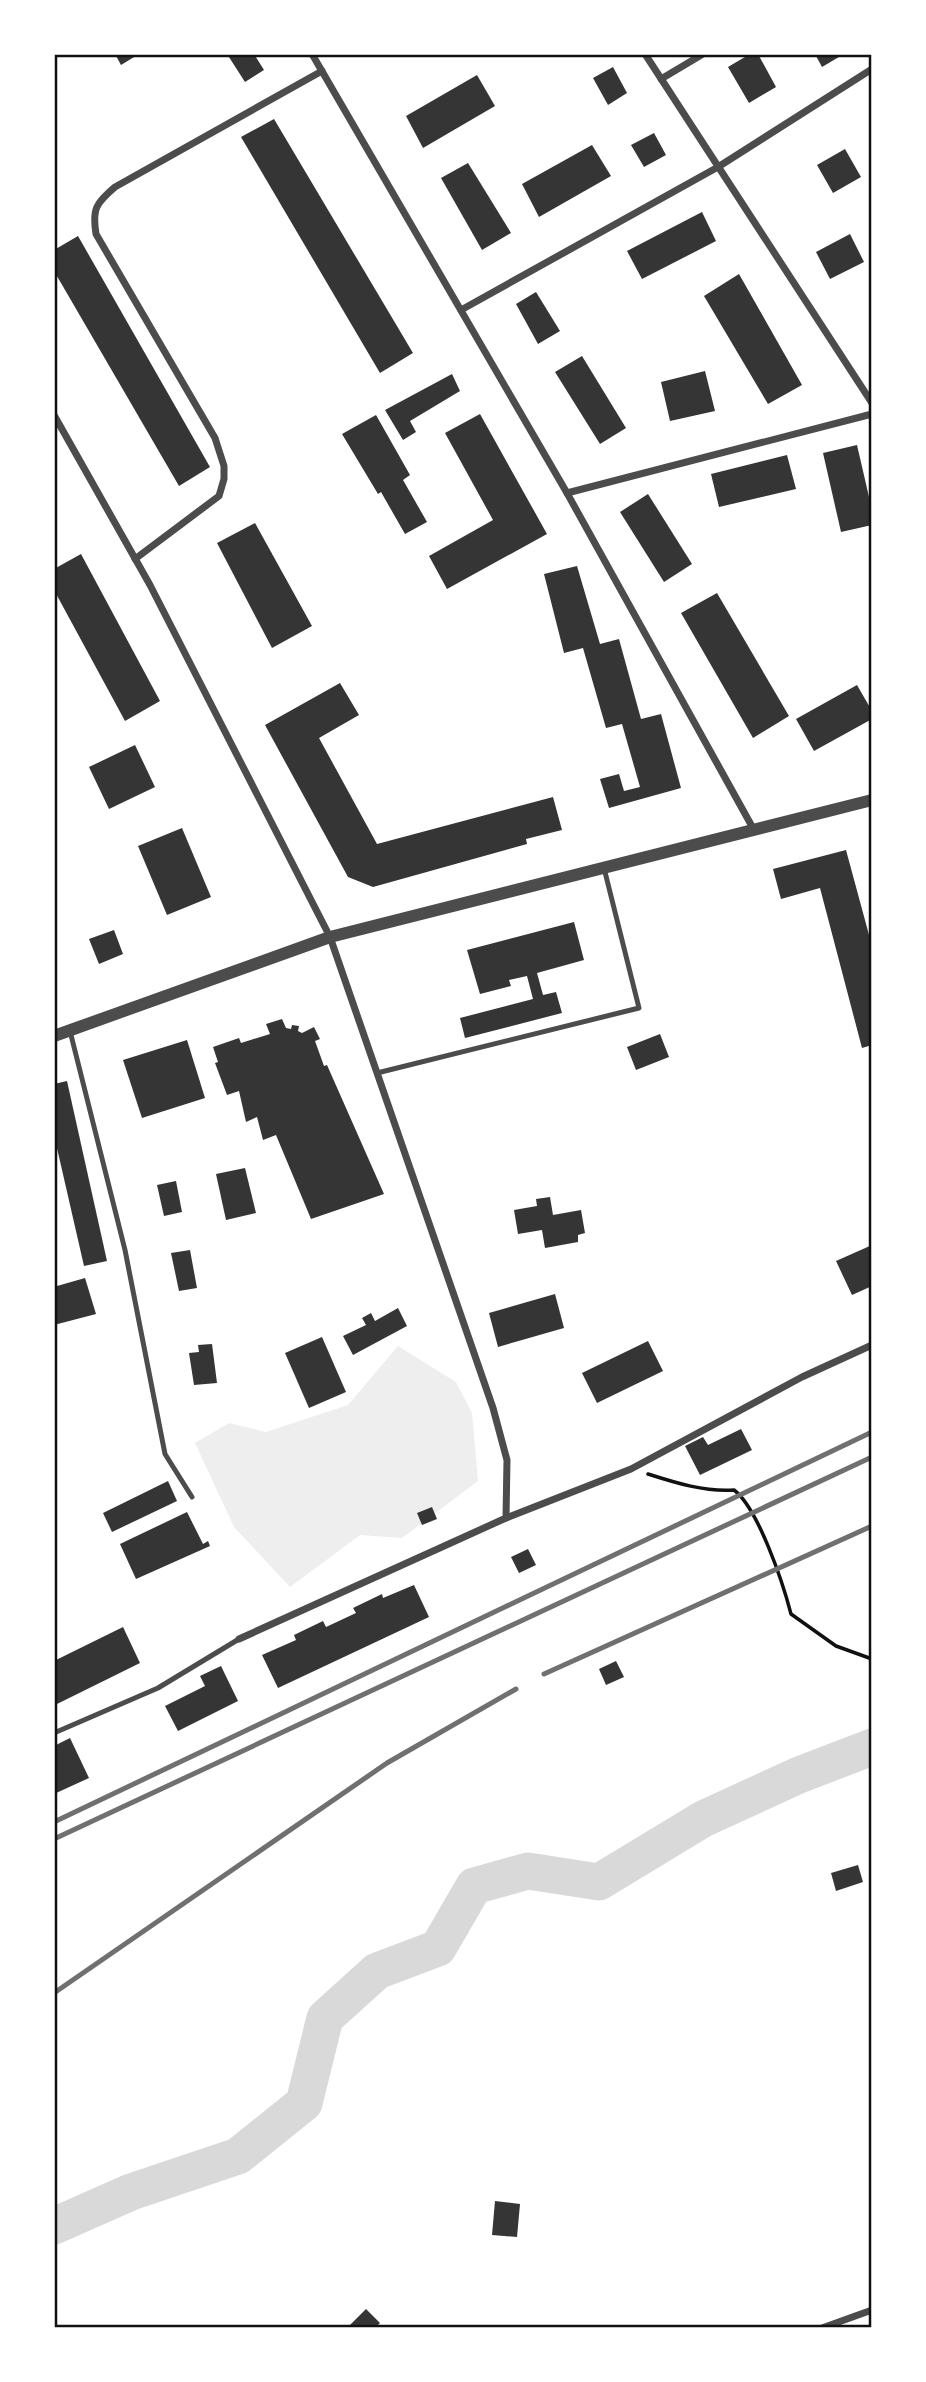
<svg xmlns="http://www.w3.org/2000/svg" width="926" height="2382" font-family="Lato,sans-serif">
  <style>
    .green { fill: #eee }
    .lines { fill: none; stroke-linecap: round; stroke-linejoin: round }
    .river { stroke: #d9d9d9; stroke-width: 37 }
    .building { fill: #353535 }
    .path { stroke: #111; stroke-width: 3.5 }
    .service { stroke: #4c4c4c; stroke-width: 5 }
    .minor { stroke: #4c4c4c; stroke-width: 7 }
    .tertiary { stroke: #4c4c4c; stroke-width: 12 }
    .rail { stroke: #707070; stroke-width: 5 }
    .neatline { fill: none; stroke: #111; stroke-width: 2.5 }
  </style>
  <rect width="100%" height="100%" fill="#fff"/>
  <polygon class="green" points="398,1346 456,1382 472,1413 478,1481 402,1538 360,1535 290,1587 234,1527 195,1443 229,1423 266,1432 348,1405"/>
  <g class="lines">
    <polyline class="river" points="54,2226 131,2192 238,2156 304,2103 325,2018 377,1971 438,1948 474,1886 528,1871 599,1882 703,1819 799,1775 872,1747"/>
  </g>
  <g class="building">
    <polygon points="115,54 139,54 121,65"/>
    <polygon points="227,54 254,54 264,70 245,82"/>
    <polygon points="750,54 758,54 776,87 749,103 728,67"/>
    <polygon points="815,54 844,54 822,67"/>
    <polygon points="613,67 627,93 608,105 593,78"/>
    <polygon points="477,75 495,106 423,148 406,116"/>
    <polygon points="274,119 413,353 380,373 241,137"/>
    <polygon points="654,133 666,155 644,167 631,145"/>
    <polygon points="592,145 611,176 539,217 522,184"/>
    <polygon points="845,149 861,177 833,193 817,165"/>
    <polygon points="468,163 511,233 482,250 441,178"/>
    <polygon points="702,212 716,241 642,279 627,251"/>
    <polygon points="850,234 864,262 830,279 816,252"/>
    <polygon points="78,236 210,467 179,486 54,271 54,250"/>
    <polygon points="739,274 802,385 768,404 704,296"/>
    <polygon points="536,292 560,331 538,344 516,304"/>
    <polygon points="582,356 626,428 600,444 555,372"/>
    <polygon points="705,371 715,411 670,421 661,382"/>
    <polygon points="452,374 460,391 410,421 416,432 403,440 385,410"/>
    <polygon points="480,414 547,534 447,589 429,556 493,520 445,433"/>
    <polygon points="376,415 410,475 403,480 427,522 405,534 381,492 378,494 342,434"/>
    <polygon points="857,445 872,510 872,525 841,532 823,453"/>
    <polygon points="787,455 796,489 719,507 711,474"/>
    <polygon points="648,494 692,564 664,582 620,512"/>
    <polygon points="255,523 312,626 272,648 217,543"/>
    <polygon points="81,554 160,701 125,721 54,590 54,569"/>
    <polygon points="577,566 600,644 619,639 641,719 661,714 681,788 609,808 600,779 619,774 624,791 640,787 622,724 606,728 583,648 564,653 544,574"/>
    <polygon points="717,593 789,716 753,738 681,613"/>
    <polygon points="340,683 359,715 319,738 377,844 553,797 562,830 526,839 527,844 373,887 348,877 265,725"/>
    <polygon points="857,685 872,711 872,719 814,751 796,719"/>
    <polygon points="135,745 155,787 109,809 89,767"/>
    <polygon points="182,828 211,897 167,915 138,846"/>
    <polygon points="846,850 872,946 872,1045 862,1048 820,888 781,899 773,869"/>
    <polygon points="574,922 584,960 537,973 543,995 556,992 562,1013 465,1038 460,1018 533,999 527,976 509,980 511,986 480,994 467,950"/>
    <polygon points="114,930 123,954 99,964 89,939"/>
    <polygon points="282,1019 286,1028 291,1029 292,1025 299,1026 298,1031 302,1033 314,1027 320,1039 315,1041 324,1066 327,1065 384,1194 311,1219 276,1135 263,1140 257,1117 246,1122 239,1091 227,1095 215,1063 218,1062 213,1047 239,1038 241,1043 270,1034 266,1024"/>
    <polygon points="660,1034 669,1057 636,1070 627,1047"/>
    <polygon points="187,1040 205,1098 142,1118 123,1060"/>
    <polygon points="67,1081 107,1261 84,1266 54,1135 54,1084"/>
    <polygon points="245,1168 256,1213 226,1220 216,1174"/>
    <polygon points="176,1181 182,1212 164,1216 157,1185"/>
    <polygon points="550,1197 553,1215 581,1210 585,1233 578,1235 578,1242 545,1248 542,1230 518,1234 514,1210 537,1206 536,1199"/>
    <polygon points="872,1245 872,1286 852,1295 836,1261"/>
    <polygon points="190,1250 197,1288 179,1291 171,1253"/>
    <polygon points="54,1278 57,1286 85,1278 96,1314 54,1325"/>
    <polygon points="555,1294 564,1328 498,1347 489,1313"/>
    <polygon points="398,1308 407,1326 353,1355 343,1336 366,1325 362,1318 371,1313 375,1321"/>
    <polygon points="322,1337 346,1392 309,1408 285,1353"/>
    <polygon points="648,1341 663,1371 597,1403 582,1373"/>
    <polygon points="212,1344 217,1383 194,1385 189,1353 199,1352 198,1345"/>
    <polygon points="741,1429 752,1450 700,1475 685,1446 703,1437 708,1445"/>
    <polygon points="168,1481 177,1501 112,1532 103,1513"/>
    <polygon points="432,1507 437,1519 422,1525 417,1513"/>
    <polygon points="187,1512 203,1544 208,1541 210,1546 136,1579 120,1544"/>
    <polygon points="528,1549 536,1565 519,1573 511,1557"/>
    <polygon points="414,1585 429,1617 278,1688 262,1655 296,1640 294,1635 323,1621 326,1627 356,1613 353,1608 382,1594 383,1598"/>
    <polygon points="123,1627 140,1663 57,1704 54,1698 54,1661"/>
    <polygon points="616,1661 624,1677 606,1685 599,1669"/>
    <polygon points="221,1666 238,1701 178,1731 165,1706 205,1686 200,1676"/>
    <polygon points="70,1738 89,1778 54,1794 54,1746"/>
    <polygon points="858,1865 863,1882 836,1891 831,1873"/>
    <polygon points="495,2201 520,2204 517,2237 492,2235"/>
    <polygon points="366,2309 380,2323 375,2328 347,2328"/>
  </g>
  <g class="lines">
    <path class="path" d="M648,1474C676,1483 705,1492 734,1490C758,1508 783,1583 791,1614L836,1646L872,1659"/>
    <g class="service">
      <polyline points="70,1031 125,1250 165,1454 192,1497"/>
      <polyline points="377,1073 639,1008 604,868"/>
      <polyline points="54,1733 158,1688 239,1639"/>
    </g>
    <g class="minor">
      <polyline points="312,54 567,493 754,830"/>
      <polyline points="645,54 872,403"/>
      <polyline points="661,79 703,54"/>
      <polyline points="461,310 718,167 872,69"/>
      <polyline points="54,415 150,585 330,937 493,1408 507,1460 506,1518 239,1639"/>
      <polyline points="567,493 872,414"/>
      <path d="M135,559L219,496L224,479V466L215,438L96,234C92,209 96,203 115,187L322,71"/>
      <polyline points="506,1518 631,1469 802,1377 872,1345"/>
      <polyline points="822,2328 872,2310"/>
    </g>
    <polyline class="tertiary" points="54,1036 330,937 872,800"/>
    <g class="rail">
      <polyline points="544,1674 872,1526"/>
      <polyline points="54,1822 872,1432"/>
      <polyline points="54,1839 872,1457"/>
      <polyline points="54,1993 387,1763 516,1689"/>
    </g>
  </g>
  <rect width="926" height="2382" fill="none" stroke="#ffffff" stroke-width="112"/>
  <rect x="56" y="56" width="814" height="2270" class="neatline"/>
</svg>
